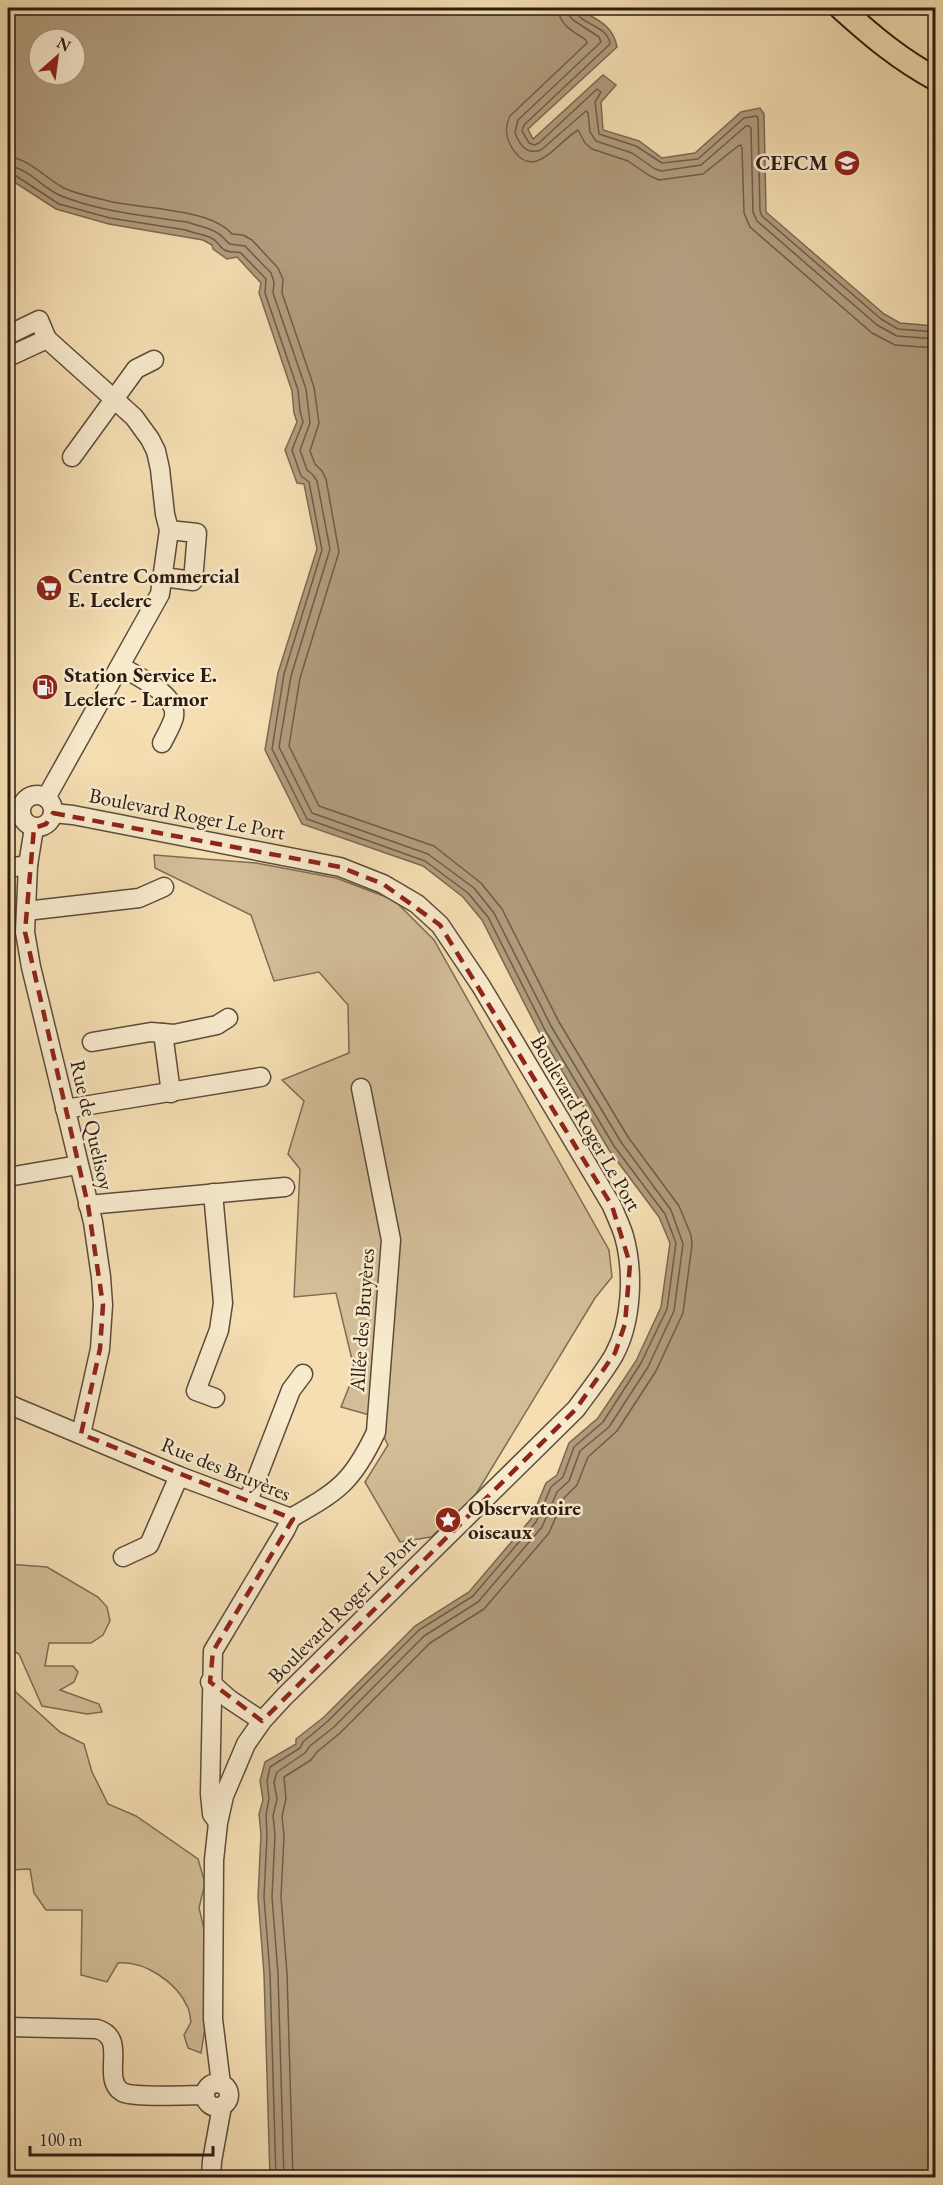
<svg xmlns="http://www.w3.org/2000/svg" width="943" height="2185" font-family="'EB Garamond',serif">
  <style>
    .green { fill: #d2bd97; stroke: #7e6c55; stroke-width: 1.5 }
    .water { fill: #b09c7c; stroke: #7b6852; stroke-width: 1.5; fill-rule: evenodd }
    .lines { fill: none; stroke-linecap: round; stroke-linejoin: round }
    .shore { stroke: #6e5c48; stroke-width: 1.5 }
    .minor-casing { stroke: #5d4c3b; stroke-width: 21 }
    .major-casing { stroke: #2b1b13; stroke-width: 26 }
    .minor { stroke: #f8eacd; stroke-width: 18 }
    .major { stroke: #f4deb2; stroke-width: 22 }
    .marked { fill: none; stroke: #8f2418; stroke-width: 4.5; stroke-dasharray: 12 8; stroke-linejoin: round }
    .labels { text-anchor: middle; stroke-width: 5; stroke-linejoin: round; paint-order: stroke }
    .poi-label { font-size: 21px; font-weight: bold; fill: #2b1b13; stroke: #f8eacd; text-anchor: start }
    .street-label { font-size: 21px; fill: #2b1b13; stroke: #f8eacd }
  </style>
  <rect width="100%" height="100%" fill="#f4deb2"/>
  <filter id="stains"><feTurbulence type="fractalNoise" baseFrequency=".00333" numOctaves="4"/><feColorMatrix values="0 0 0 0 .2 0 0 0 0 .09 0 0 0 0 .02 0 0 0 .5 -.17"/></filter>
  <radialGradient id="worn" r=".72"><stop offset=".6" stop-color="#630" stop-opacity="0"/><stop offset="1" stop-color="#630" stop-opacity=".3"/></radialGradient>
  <g class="green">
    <polygon points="154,855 256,863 336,878 394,900 434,940 609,1250 612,1277 595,1298 473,1499 431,1537 400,1542 365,1482 388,1445 373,1416 341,1407 355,1372 336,1293 294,1297 300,1169 288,1154 304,1101 282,1080 349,1053 348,1005 319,972 274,981 251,915 155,868"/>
    <polygon points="8,1564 47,1567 98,1597 107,1607 110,1621 103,1635 91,1643 49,1643 45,1666 73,1666 78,1672 74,1682 60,1690 99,1704 102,1712 87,1714 42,1706 19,1654 8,1648 8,1610 12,1590 8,1578"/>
    <path d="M8,1685L60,1732L84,1744L92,1772L108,1804L136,1816L198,1859L205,1883L199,1908L208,1945L205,2027L201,2053L188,2048L184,2035L191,2022C190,2018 190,2012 188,2008C177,1982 145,1961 118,1963L107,1982L81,1975L82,1910H46L34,1893L30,1869L8,1870Z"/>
  </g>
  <path class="water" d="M8,8H577C595,19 613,24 617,47L528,129L533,139L603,75L616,85L601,102L603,130L639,141L662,158L695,153L741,112L760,108L764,114L766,212L884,314L900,323L935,326V2177H270L264,1974L258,1897L261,1834L259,1814L263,1800L260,1781L265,1762L296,1744V1739L324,1717L415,1626L469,1592L531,1519L546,1483L557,1475L569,1443L598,1418L636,1361L661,1307L670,1243L659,1217L609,1150L539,1032L482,920L463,897L423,866L302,824L265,750L278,673L317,549L304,484L297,483L285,450L297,422L294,413L292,391L259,293L261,283L237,257L227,259L213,249L212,245L203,240L109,224L56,209L8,178ZM39,39H75V75H39Z"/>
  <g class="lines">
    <g class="shore">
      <path d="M558,8C559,25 573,31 586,40L587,43L510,116C505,126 505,134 510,144C532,186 557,142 578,130L585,143L592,149L628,161L650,176L659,180L703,174L738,146L741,145L742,148L744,213L750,227L872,333L895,345L936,348"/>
      <path d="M567,8L568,14L573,20L599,37L601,42L518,120L515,133C520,145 526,155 541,150L586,111L588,113L590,132L596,141L632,153L655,169L662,171L701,165L746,126H749L751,128L753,212L757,221L877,325L897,336L936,339"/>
      <path d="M575,8C577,25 608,24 610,44L524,125L522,131L529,143L534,145L539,143L597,89L601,92L595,102L599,134L636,146L662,163L698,159L744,118L756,116L758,118L760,211L762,216L881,319L898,329L936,332"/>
      <path d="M8,157C29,158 46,179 64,188C78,195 98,198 113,202C146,209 211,209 232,234L243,235L252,240L278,268L283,279L282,293L314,387L319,423L310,451L315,464L322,471L326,479L339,552L300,678L289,746L319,806L434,846L481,883L502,909L559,1022L628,1137L679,1206L691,1235L692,1245L683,1313L656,1371L617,1431L588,1457L577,1485L564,1498L549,1533L484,1609L430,1643L340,1733L317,1752L311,1760L284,1777L286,1799L282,1816L284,1836L281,1897L287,1973L293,2178"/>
      <path d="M8,166C28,167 45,191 64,197C103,212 146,216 187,222C197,226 210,227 219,234C224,237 225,241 230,244L245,246L271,273L274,282L273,293L306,389L310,423L300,450L307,470L313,475L317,481L330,549L291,676L279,747L312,813L428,854L474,888L494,913L551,1026L621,1142L671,1210L683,1244L674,1311L648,1367L609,1427L580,1451L569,1481L557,1492L542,1527L478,1602L424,1636L334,1727L310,1746L305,1753L277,1772L274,1782L277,1799L273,1816L275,1835L272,1897L278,1974L284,2178"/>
      <path d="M8,173L13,174L59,204L110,218L186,230C195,234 205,234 213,239C219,242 220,249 227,251C232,253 236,251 241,253L266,279L265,293L298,390L300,411L303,422L292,450L301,476L309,482L322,550L284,674L272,749L307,819L425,861L468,893L488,917L545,1030L614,1146L665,1214L676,1243L667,1309L641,1363L603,1422L574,1447L563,1477L551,1487L536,1522L473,1596L419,1630L328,1721L303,1742L300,1748L270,1767L267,1781L269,1799L266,1815L267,1835L264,1897L270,1974L276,2178"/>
    </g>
    <defs>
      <g id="minor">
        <polyline points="8,335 39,320 47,339"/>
        <polyline points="8,357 47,339 134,417 150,439 156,451 160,469 165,514 169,530 160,594 46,798"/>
        <polyline points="72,457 136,369 154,360"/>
        <polyline points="163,577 193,581 197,533 169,530"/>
        <path d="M120,666C136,676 178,694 174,717C172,725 166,735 162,743"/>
        <circle cx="37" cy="811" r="16"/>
        <path d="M53,813L73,815L340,867L383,884L417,904L440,925L481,986L612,1206C616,1216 621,1226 624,1236C634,1272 632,1322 614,1355C603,1374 589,1391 576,1409L284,1697L262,1721L246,1744L224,1796L218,1823L214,1860L213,2019L221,2084"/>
        <polyline points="34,828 28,865 25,932 31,967 93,1222 101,1277 103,1305 100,1349 81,1434"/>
        <polyline points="8,868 28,865"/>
        <polyline points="26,911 139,898 164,887"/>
        <polyline points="163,1033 171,1093"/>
        <polyline points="92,1042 151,1032 174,1034 217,1025 228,1018"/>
        <polyline points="65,1109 261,1077"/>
        <polyline points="8,1177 78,1165"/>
        <polyline points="213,1193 223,1303 219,1330 196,1391 215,1398"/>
        <polyline points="88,1205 285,1187"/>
        <polyline points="8,1404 179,1476 291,1518 286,1529 213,1651 210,1794 212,1814 217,1821"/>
        <polyline points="248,1501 291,1390 303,1374"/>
        <path d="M291,1518C338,1491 352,1483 376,1432L391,1240L361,1088"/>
        <polyline points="123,1557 149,1545 179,1476"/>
        <polyline points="210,1682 229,1699 262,1721"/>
        <path d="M8,2027L97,2029C129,2038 100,2078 122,2092C133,2098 190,2095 205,2095"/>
        <circle cx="217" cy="2095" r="12"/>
        <polyline points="211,2178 212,2161 222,2106"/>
      </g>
      <path id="major" d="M841,8C872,36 899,59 936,79"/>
    </defs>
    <use href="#minor" class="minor-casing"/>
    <use href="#major" class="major-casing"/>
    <use href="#minor" class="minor"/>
    <use href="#major" class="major"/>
  </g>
  <path class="marked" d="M53,813L340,867L383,884L440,925L612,1206L630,1264L625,1324L615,1353L576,1409L262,1721L210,1682L213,1651L293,1519L81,1434L100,1349L103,1305L88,1205L25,932L34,828L46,824Z"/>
  <defs>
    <symbol id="university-disc" viewBox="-11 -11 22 22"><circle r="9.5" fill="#8f2418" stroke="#f8eacd"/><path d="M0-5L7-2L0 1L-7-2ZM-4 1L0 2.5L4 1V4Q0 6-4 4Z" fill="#fff"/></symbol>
    <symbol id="supermarket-disc" viewBox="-11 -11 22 22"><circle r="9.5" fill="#8f2418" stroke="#f8eacd"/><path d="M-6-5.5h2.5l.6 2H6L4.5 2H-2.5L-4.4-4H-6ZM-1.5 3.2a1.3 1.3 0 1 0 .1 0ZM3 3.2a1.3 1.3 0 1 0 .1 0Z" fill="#fff"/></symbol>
    <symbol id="fuel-disc" viewBox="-11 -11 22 22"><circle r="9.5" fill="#8f2418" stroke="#f8eacd"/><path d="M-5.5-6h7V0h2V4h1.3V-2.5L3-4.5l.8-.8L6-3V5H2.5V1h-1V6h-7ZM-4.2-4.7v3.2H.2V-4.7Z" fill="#fff"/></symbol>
    <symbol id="sight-disc" viewBox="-11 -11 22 22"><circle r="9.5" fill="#8f2418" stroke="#f8eacd"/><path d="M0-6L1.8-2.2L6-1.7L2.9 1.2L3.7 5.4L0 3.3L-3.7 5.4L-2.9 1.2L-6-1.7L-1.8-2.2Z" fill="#fff"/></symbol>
  </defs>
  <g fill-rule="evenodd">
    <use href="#university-disc" x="832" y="148" width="30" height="30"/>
    <use href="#supermarket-disc" x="34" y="573" width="30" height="30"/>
    <use href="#fuel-disc" x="30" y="672" width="30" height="30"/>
    <use href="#sight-disc" x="433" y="1505" width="30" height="30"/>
  </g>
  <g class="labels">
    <g class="poi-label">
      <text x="828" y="170" text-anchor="end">CEFCM</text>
      <text x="68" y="583">Centre Commercial<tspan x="68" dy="24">E. Leclerc</tspan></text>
      <text x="64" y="682">Station Service E.<tspan x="64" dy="24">Leclerc - Larmor</tspan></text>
      <text x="468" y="1515">Observatoire<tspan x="468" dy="24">oiseaux</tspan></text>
    </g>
    <g class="street-label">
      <text transform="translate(187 814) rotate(11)" y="7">Boulevard Roger Le Port</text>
      <text transform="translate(586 1123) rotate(60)" y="7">Boulevard Roger Le Port</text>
      <text transform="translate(92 1125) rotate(77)" y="7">Rue de Quelisoy</text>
      <text transform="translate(362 1320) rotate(-86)" y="7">Allée des Bruyères</text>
      <text transform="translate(226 1469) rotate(22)" y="7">Rue des Bruyères</text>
      <text transform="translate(342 1609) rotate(-45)" y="7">Boulevard Roger Le Port</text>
    </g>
  </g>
  <rect width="943" height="2185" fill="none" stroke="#f4deb2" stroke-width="30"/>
  <rect x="9" y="9" width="925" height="2167" fill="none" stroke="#2b1b13" stroke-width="3"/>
  <rect x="15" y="15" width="913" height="2155" fill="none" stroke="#2b1b13" stroke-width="1.5"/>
  <g transform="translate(57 57) rotate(28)"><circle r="28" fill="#f8eacd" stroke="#a69783" stroke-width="1.5"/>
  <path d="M0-4.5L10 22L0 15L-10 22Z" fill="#8f2418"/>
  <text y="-9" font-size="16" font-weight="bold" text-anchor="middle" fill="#2b1b13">N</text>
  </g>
  <path d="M30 2146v9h183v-9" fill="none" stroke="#2b1b13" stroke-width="3"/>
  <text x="39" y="2146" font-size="18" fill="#2b1b13" stroke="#f8eacd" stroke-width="4.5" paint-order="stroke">100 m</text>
  <rect width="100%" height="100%" filter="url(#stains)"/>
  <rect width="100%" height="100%" fill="url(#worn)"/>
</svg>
